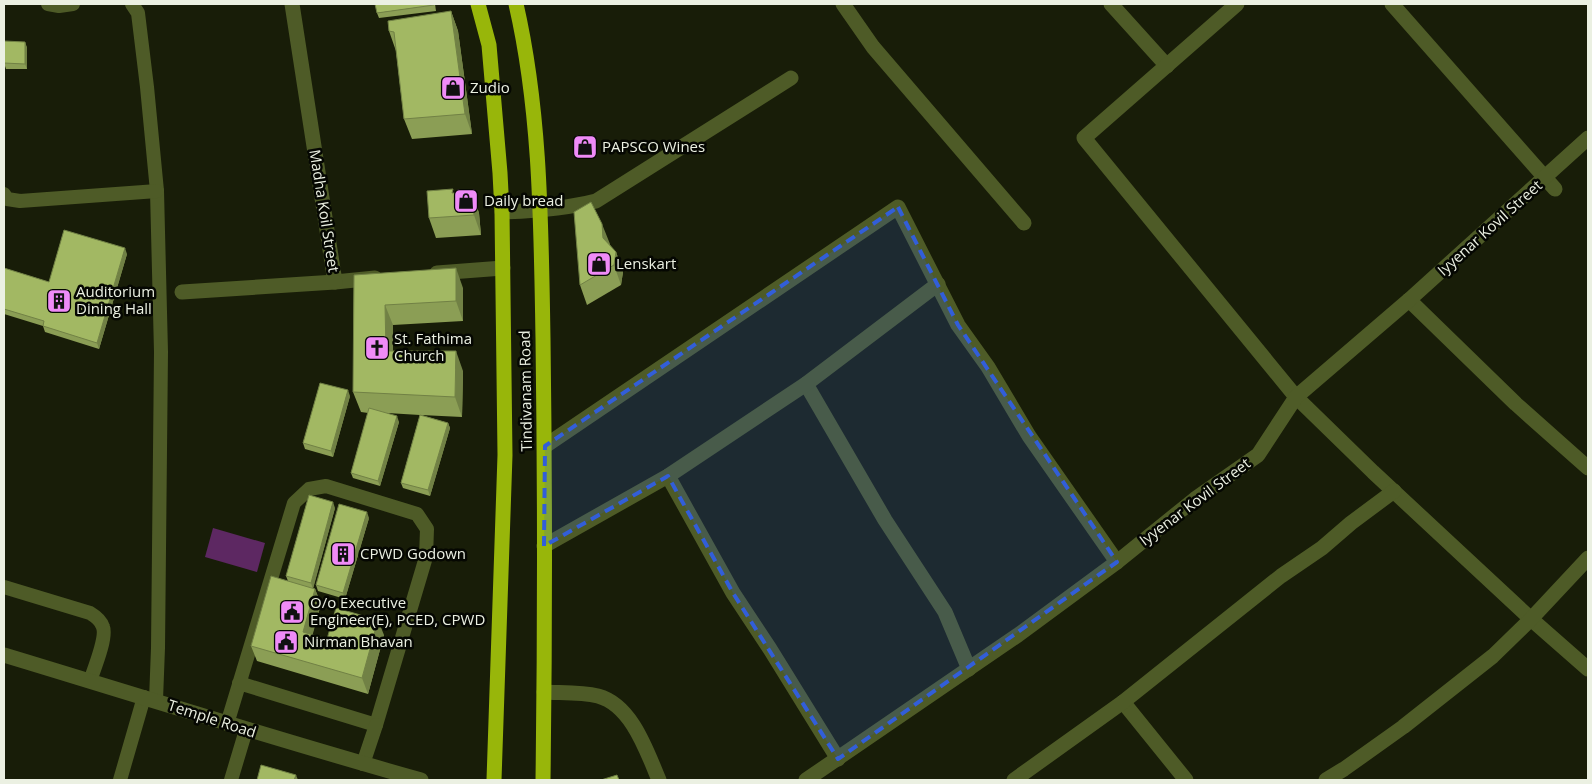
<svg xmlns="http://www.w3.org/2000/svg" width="1592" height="784" font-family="'Open Sans',sans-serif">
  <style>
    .green { fill: #5d2862 }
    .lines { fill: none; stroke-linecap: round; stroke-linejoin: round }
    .lane { stroke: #4e5b27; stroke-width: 14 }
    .street { stroke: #4e5b27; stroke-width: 15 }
    .highway { stroke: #98b60a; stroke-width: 15 }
    .wall { fill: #8b9e55 }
    .shaded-wall { fill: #718145 }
    .building { fill: #a2b863; stroke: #718145 }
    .marked { fill: #325ed9; fill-opacity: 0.2; stroke: #325ed9; stroke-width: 4; stroke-dasharray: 10 6; stroke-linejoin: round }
    .labels { text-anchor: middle; stroke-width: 5; stroke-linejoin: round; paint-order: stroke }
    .poi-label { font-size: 15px; fill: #ebf0e2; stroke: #050702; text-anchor: start }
    .street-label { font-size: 15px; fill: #ebf0e2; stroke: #050702 }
  </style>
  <rect width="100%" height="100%" fill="#181d08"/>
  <polygon class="green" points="213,528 265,543 257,572 205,557"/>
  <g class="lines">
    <g class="lane">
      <polyline points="48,4 59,6 73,4"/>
      <polyline points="132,4 138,13 147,87 157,191 161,352 158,648 156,700"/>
      <polyline points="4,194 7,199 20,201 157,191"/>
      <path d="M4,587L90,613C95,616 101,620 103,627C107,638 94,669 90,681"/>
      <polyline points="227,724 294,503 309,489 326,486 417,514 427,529 426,557 376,725 239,683"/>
      <polyline points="363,764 376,725"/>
      <polyline points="120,780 144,697"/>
      <polyline points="231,780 246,730"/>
    </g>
    <g class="street">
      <polyline points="292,4 335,282 375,278"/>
      <polyline points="843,4 873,47 1024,223"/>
      <polyline points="1111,4 1167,66"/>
      <polyline points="1237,4 1084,138 1296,397 1373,472 1531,619 1588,669"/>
      <polyline points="1392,4 1555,189"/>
      <path d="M502,212C535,211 565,209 596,201L791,78"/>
      <polyline points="437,273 503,268"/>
      <polyline points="182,292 335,282"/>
      <polyline points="1409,300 1516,404 1588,468"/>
      <polyline points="806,384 885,520 945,612 969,669"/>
      <polyline points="545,446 898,207 958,325 988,367 1029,436 1117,562"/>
      <polyline points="668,476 733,593 770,649 838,759"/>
      <polyline points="544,546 668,476 806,384 938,284"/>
      <path d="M4,655C143,697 281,741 421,780"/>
      <path d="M544,692C561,693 581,692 598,696C632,705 647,752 659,780"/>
      <polyline points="1123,702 1186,780"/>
      <polyline points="806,780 1018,635 1117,562 1195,499 1258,455 1296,397 1409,300 1588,138"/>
      <polyline points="1014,780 1123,702 1281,576 1322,548 1351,523 1394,491"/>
      <polyline points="1326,780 1344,769 1403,727 1493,656 1531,619 1588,558"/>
    </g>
    <g class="highway">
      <polyline points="478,4 489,45 500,173 502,212 505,455 494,780"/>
      <path d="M516,4C541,113 541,227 543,338C545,486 545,633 543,780"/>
    </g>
  </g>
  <g class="wall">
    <polygon points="435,4 436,11 379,18 377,13"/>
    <polygon points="451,11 458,31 472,134 412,139 404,119 396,51 389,31"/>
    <polygon points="25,42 27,48 27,69 6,69 4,63"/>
    <polygon points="454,193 472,193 479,213 481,235 436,238 429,218"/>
    <polygon points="610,245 616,252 623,272 621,285 587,305 580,285"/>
    <polygon points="127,254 99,349 45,332 43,326 4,314 4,268 49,282"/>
    <polygon points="354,275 463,288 463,321 393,325 393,351 463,371 462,417 421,415 448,423 450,428 430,496 403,488 401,483 420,415 387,413 399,422 380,486 353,478 351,473 368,413 361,412 353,392"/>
    <polygon points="350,396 333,457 305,449 303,443"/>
    <polygon points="335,508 313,588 315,589 321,604 312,635 327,639 384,635 368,694 257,661 251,646 288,581 286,576"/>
    <polygon points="369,518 345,599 318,591 316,585"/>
  </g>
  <g class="shaded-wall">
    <polygon points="451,11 458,31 472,134 465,114"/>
    <polygon points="25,42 27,48 27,69 25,64"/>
    <polygon points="472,193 479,213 481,235 474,215"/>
    <polygon points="602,224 610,244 611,258 603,238"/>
    <polygon points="125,248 127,254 99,349 97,343"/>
    <polygon points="616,252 623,272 621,285 614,265"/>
    <polygon points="456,268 463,288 463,321 456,301"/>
    <polygon points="385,305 393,325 393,370 386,351"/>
    <polygon points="456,351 463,371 462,417 455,397"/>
    <polygon points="348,390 350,396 333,457 331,451"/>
    <polygon points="397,416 399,422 380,486 378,481"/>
    <polygon points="448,423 450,428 430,496 428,490"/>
    <polygon points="333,502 335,508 313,589 311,583"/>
    <polygon points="367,512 369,518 345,599 343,593"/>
    <polygon points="315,589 321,604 309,648 303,632"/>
    <polygon points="378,620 384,635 368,694 362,678"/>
    <polygon points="296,775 298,780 294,780"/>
  </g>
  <g class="building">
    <polygon points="375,4 434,4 434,5 377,13"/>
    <polygon points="451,11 465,114 404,119 394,32 389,31 388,21"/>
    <polygon points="4,41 25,42 25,64 4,63"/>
    <polygon points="453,189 452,193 472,193 474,215 429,218 427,191"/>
    <polygon points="591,202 602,224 603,238 616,252 614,265 580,285 574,212"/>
    <polygon points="64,230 125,248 97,343 43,326 44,321 4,309 4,268 49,282"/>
    <polygon points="456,268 456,301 385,305 386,351 456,351 455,397 353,392 354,275"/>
    <polygon points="320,383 348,390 331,451 303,443"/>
    <polygon points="369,408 397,416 378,481 351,473"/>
    <polygon points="420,415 448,423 428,490 401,483"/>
    <polygon points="309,495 333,502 311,583 286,576"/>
    <polygon points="339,504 367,512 343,593 316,585"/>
    <polygon points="271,576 315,589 303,632 327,639 336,608 378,620 362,678 251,646"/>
    <polygon points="261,765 296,775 294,780 257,780"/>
    <polygon points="617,775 619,780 601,780"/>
  </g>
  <path class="marked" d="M898,207L958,325L1117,562L838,759L733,593L668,476L544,546L545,446Z"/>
  <defs>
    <symbol id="shop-square" viewBox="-11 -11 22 22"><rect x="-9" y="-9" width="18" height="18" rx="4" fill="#ef8bf7" stroke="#050702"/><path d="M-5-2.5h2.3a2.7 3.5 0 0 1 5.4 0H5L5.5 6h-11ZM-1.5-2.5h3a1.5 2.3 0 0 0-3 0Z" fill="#111"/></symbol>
    <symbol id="building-square" viewBox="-11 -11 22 22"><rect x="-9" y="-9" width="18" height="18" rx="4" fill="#ef8bf7" stroke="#050702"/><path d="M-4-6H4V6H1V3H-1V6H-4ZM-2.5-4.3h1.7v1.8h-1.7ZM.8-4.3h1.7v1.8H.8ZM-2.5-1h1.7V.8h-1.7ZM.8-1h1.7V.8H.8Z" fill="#111"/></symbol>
    <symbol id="church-square" viewBox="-11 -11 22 22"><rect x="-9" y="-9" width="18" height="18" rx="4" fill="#ef8bf7" stroke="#050702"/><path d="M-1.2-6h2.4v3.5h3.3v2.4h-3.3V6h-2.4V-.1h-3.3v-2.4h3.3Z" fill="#111"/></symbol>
    <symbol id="civic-square" viewBox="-11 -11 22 22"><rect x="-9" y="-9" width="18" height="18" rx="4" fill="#ef8bf7" stroke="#050702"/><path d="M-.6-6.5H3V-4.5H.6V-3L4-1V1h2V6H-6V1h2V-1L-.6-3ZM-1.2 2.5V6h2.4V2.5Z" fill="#111"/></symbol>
  </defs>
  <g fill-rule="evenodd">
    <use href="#shop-square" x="439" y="74" width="28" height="28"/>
    <use href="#shop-square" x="571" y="133" width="28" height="28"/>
    <use href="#shop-square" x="452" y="187" width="28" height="28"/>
    <use href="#shop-square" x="585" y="250" width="28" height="28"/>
    <use href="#building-square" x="45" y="287" width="28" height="28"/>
    <use href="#church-square" x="363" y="334" width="28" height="28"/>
    <use href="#building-square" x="329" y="540" width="28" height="28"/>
    <use href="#civic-square" x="278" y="598" width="28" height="28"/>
    <use href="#civic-square" x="272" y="628" width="28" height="28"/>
  </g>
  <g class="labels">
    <g class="poi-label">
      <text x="470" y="93">Zudio</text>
      <text x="602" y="152">PAPSCO Wines</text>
      <text x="484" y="206">Daily bread</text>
      <text x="616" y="269">Lenskart</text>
      <text x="76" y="297">Auditorium<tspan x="76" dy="17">Dining Hall</tspan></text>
      <text x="394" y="344">St. Fathima<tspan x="394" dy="17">Church</tspan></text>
      <text x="360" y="559">CPWD Godown</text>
      <text x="310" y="608">O/o Executive<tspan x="310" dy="17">Engineer(E), PCED, CPWD</tspan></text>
      <text x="304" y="647">Nirman Bhavan</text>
    </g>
    <g class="street-label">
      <text transform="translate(324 211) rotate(81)" y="5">Madha Koil Street</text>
      <text transform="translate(1490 228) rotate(-42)" y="5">Iyyenar Kovil Street</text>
      <text transform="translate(526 391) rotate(-91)" y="5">Tindivanam Road</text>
      <text transform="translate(1195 502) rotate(-37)" y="5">Iyyenar Kovil Street</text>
      <text transform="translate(212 719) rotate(18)" y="5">Temple Road</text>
    </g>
  </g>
  <rect width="1592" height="784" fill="none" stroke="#ebf0e2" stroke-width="10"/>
</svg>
